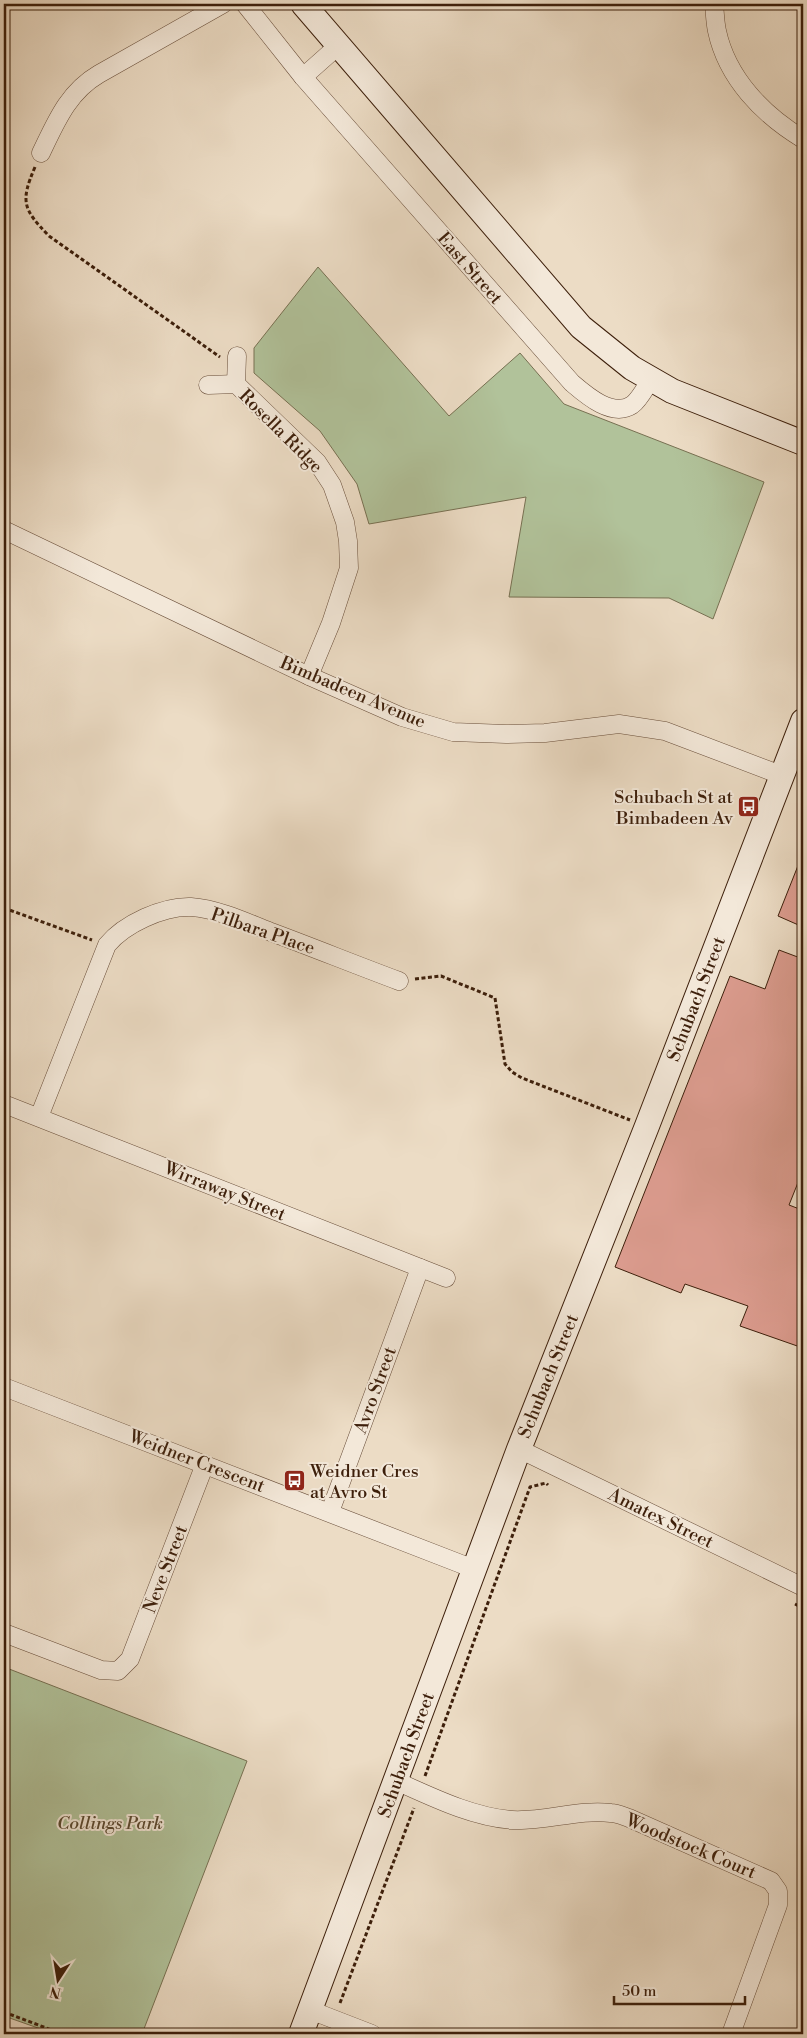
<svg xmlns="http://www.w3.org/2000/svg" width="807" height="2038" font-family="'Libre Bodoni',serif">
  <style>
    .green { fill: #b1c29a; stroke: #777052 }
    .building { fill: #dc9c8f; stroke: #3d1f0b }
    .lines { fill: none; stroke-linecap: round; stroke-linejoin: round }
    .street-casing { stroke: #694e3a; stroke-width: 19 }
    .secondary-casing { stroke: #3d1f0b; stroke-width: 26 }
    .path { stroke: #3d1f0b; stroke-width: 3; stroke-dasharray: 4 2.5; stroke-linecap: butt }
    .street { stroke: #f3e8d9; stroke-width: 18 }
    .secondary { stroke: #f3e8d9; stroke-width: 24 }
    .labels { text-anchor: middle; stroke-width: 4; stroke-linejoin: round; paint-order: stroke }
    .street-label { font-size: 18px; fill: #3d1f0b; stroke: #f3e8d9 }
    .poi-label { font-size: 18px; fill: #3d1f0b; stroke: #f3e8d9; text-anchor: end }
    .park-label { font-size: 18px; font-style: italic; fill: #5a482f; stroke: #f3e8d9 }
  </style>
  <rect width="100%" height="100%" fill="#ecdcc5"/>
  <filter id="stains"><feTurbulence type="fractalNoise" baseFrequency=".004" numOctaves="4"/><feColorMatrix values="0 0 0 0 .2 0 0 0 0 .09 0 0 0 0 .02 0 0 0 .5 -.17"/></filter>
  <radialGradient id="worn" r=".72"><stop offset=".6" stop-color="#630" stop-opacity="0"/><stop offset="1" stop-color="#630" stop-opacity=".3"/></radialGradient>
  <g class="green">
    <polygon points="318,267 449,416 520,353 564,404 764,482 713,619 669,598 509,597 526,497 369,524 357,484 320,431 254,373 254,348"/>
    <polygon points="4,1667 247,1761 142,2034 55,2034 4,2016"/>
  </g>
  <g class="building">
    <polygon points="803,853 803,927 778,916"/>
    <polygon points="779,950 803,959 803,1170 789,1205 802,1210 803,1206 803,1348 740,1326 748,1306 685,1284 681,1293 615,1267 730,976 765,989"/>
  </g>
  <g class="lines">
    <defs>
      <g id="street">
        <path d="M245,4L303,77L572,383C586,395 612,418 632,405C640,399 645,388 651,379"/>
        <path d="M714,4C715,13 715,22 717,31C727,78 763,115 803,139"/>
        <polyline points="303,77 339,45"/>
        <path d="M41,153C56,122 68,92 99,74L223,4"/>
        <polyline points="236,384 237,356"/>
        <polyline points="208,385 236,384 317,462 332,485 345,522 348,541 349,568 331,623 309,676"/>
        <polyline points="4,530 309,676 402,717 453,732 506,734 545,733 619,724 665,731 781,775"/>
        <polyline points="4,1104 446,1278"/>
        <path d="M39,1117L107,945C124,924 163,906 191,907C218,909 246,922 271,932C314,948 356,965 399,981"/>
        <polyline points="4,1387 474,1569"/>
        <polyline points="519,1449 803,1587"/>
        <polyline points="330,1512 420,1268"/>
        <polyline points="4,1633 101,1670 118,1671 130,1659 205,1464"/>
        <path d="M396,1781C432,1797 472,1817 512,1820C545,1822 578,1809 611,1813C617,1813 623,1816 629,1818L771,1881L778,1891V1905L731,2034"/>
        <polyline points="310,2010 372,2034"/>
      </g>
      <g id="secondary">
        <polyline points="303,4 581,327 632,368 672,391 803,443"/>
        <polyline points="301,2034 519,1449 647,1126 803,721"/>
      </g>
    </defs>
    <use href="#street" class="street-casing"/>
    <use href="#secondary" class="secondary-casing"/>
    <g class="path">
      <path d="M35,167C20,202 23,209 49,236L220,357"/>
      <polyline points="4,908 92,940"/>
      <polyline points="415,979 441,976 495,998 505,1064 512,1072 522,1078 630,1120"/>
      <polyline points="795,1604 803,1608"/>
      <polyline points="425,1776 530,1487 546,1483 548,1485"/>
      <polyline points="340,2003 414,1808"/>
      <polyline points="4,2012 62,2034"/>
    </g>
    <use href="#street" class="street"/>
    <use href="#secondary" class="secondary"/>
  </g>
  <defs>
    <symbol id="bus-square" viewBox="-11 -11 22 22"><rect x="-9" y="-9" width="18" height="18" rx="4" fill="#8f2418" stroke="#f3e8d9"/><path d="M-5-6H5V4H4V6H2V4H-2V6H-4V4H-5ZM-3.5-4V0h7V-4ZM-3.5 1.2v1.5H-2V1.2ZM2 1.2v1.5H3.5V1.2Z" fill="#fff"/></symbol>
  </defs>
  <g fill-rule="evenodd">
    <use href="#bus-square" x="736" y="794" width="25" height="25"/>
    <use href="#bus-square" x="282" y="1468" width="25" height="25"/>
  </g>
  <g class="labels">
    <g class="street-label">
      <text transform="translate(470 268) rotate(49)" y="6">East Street</text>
      <text transform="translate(281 431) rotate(45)" y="6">Rosella Ridge</text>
      <text transform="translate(353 692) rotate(23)" y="6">Bimbadeen Avenue</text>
      <text transform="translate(263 931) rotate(19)" y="6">Pilbara Place</text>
      <text transform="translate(696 999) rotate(-69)" y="6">Schubach Street</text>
      <text transform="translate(225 1191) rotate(22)" y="6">Wirraway Street</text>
      <text transform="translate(548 1376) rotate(-68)" y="6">Schubach Street</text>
      <text transform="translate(375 1390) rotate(-70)" y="6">Avro Street</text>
      <text transform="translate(197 1461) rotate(21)" y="6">Weidner Crescent</text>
      <text transform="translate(661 1518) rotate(26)" y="6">Amatex Street</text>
      <text transform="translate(165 1569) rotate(-69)" y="6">Neve Street</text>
      <text transform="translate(406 1755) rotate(-70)" y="6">Schubach Street</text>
      <text transform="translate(691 1846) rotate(23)" y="6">Woodstock Court</text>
    </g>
    <g class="poi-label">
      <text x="733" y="803">Schubach St at<tspan x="733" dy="21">Bimbadeen Av</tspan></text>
      <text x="310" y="1477" text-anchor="start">Weidner Cres<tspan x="310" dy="21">at Avro St</tspan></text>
    </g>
    <g class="park-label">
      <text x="110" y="1829">Collings Park</text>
    </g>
  </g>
  <rect width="807" height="2038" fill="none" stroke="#ecdcc5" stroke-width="20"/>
  <rect x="5" y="5" width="797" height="2028" fill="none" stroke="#3d1f0b" stroke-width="2.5"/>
  <rect x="10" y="10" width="787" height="2018" fill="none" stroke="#3d1f0b"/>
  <g transform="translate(58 1980) rotate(192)" stroke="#f3e8d9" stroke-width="4" paint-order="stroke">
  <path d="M0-4L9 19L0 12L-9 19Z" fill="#3d1f0b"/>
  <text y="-8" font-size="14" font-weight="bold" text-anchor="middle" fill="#3d1f0b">N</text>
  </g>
  <path d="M614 1996v8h131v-8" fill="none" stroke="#3d1f0b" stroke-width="2.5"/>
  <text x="622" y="1996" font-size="15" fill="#3d1f0b" stroke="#f3e8d9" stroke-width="4" paint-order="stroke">50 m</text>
  <rect width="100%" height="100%" filter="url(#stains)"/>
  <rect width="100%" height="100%" fill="url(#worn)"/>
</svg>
